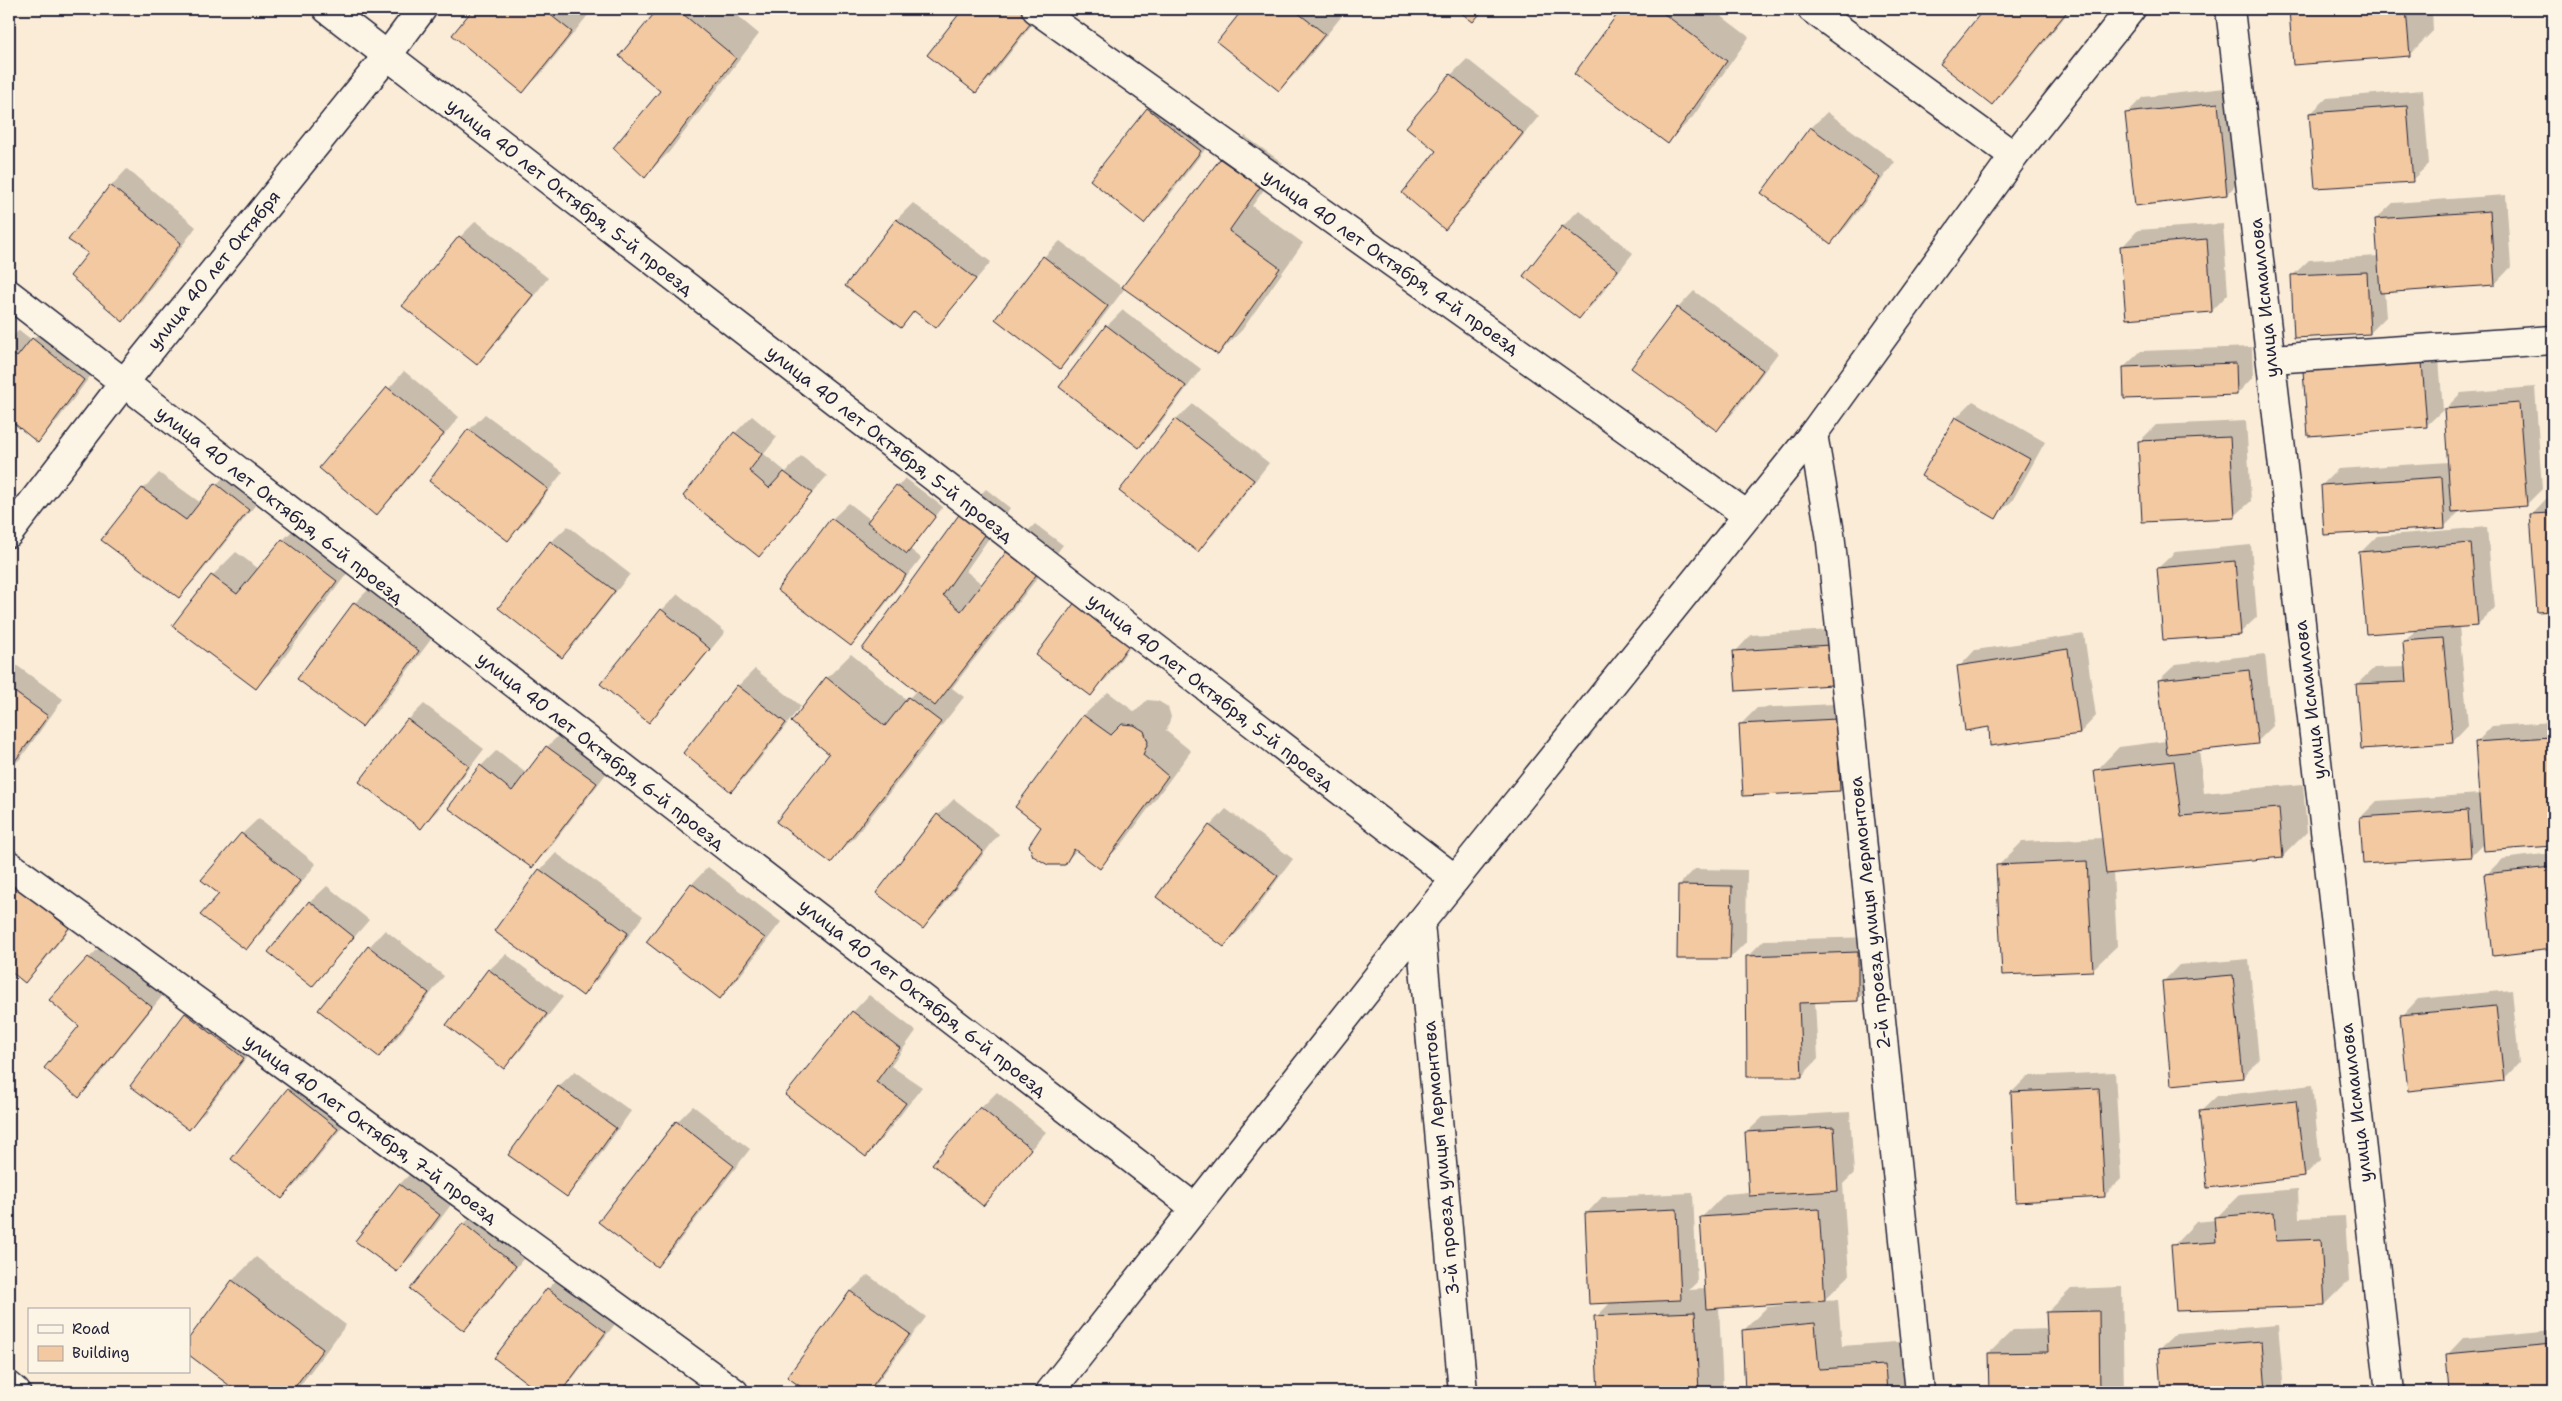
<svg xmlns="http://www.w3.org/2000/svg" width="2562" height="1401" font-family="'Shantell Sans',sans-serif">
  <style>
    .shadow { fill: #0003 }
    .building { fill: #f2c9a1; stroke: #22223b }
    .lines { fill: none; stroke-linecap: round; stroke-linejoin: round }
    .street-casing { stroke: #22223b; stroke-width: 31 }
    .secondary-casing { stroke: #22223b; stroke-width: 31 }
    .street { stroke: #fcf5e5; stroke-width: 28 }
    .secondary { stroke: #fcf5e5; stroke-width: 28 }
    .labels { text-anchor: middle; stroke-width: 4; stroke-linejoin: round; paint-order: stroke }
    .street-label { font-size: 18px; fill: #22223b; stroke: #fcf5e5 }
  </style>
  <rect width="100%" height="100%" fill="#faecd7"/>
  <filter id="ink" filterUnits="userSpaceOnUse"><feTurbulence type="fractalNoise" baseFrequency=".02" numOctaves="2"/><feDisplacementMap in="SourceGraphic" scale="10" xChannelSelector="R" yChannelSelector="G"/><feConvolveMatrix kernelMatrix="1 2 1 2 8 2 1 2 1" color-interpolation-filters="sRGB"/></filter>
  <g filter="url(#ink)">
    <g class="shadow">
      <polygon points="475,9 580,9 588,15 540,75 523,91 454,34"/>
      <polygon points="659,9 729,9 759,34 669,152 645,176 662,91 621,56"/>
      <polygon points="965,9 1044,9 992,76 976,92 929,55"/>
      <polygon points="1245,9 1330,9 1341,17 1296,73 1279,90 1219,41"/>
      <polygon points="1623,9 1712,9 1749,37 1692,118 1668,142 1576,74"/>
      <polygon points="1986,9 2071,9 2008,87 1991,103 1942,63"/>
      <polygon points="2290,9 2432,9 2433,31 2409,55 2294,63"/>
      <polygon points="1467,59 1539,116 1461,212 1445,229 1438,151 1451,75"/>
      <polygon points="2234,87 2243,178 2227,194 2126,114 2143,97"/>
      <polygon points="2423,90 2429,164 2412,180 2310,114 2327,98"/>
      <polygon points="1164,93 1217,134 1161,206 1144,222 1148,109"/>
      <polygon points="1827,112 1895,162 1847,226 1831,243 1811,128"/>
      <polygon points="1245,136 1283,163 1252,206 1303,243 1242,330 1218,354 1125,288 1077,351 1060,367 1044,257 1060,241 1123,288 1221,160"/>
      <polygon points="127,169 196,227 139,304 123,320 90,253 69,240 111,186"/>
      <polygon points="2506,195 2511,267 2495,284 2384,291 2386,317 2370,333 2292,276 2309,260 2379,256 2376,219 2393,203"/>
      <polygon points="913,203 991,262 936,326 916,310 901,326 847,285 897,219"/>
      <polygon points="1579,210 1633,253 1596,301 1579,318 1562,227"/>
      <polygon points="476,221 548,278 493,347 476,363 460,237"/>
      <polygon points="2223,224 2228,294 2212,311 2122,247 2138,230"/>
      <polygon points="1694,291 1778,353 1733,413 1717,430 1678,308"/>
      <polygon points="1123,310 1201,369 1155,430 1138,446 1107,326"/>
      <polygon points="50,323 100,363 54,425 38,441 9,417 9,341 19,330 32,340"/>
      <polygon points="2438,346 2443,410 2426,426 2304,371 2320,355"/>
      <polygon points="2252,347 2253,377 2237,394 2124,367 2141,351"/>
      <polygon points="404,371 459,417 392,498 376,514 321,468"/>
      <polygon points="2535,387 2542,489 2526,505 2461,510 2444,527 2322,485 2338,469 2449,462 2445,409 2461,393"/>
      <polygon points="1973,401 2045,442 2012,501 1995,517 1923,476 1956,418"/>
      <polygon points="1193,404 1269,463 1214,534 1198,550 1176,420"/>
      <polygon points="485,414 563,472 524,523 508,539 469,430"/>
      <polygon points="752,416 777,437 764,454 786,472 801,456 827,476 759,555 685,496 735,433"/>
      <polygon points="2246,421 2251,501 2234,517 2139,442 2156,425"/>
      <polygon points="232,467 265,493 195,580 179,596 143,489 159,473 201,503"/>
      <polygon points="905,478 943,507 910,549 921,558 867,628 851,645 832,519 849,503 871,520"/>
      <polygon points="986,489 1010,508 966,571 983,585 1011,548 1035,524 1063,545 952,688 964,697 854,838 830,862 831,753 827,678 851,654 907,700 917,690 962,513"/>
      <polygon points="2547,498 2553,498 2553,609 2538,610 2531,515"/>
      <polygon points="307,516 360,556 280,663 256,687 212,576 236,552 259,569 283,540"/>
      <polygon points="568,526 630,574 578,640 562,656 500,608 551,542"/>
      <polygon points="2487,527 2494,609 2477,625 2459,626 2468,725 2452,742 2357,684 2374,668 2406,667 2404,642 2417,629 2361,552 2377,536"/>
      <polygon points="2251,545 2257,617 2240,633 2158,568 2175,552"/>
      <polygon points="1095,583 1148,623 1107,678 1090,694 1079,599"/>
      <polygon points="371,587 435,634 379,709 362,726 355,603"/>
      <polygon points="678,594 725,632 665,705 649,721 662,610"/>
      <polygon points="1846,629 1848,667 1832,684 1735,652 1751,635"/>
      <polygon points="2084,634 2096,716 2080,733 1991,745 1990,726 1959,667 1975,650"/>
      <polygon points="2265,654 2273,726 2257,742 2199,749 2204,793 2303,784 2307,832 2283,856 2113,872 2117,946 2093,969 1998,866 2022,842 2103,838 2096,771 2119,747 2166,741 2159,680 2176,664"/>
      <polygon points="9,660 63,699 20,759 9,769"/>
      <polygon points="755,669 801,706 748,774 731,791 685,753 738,686"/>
      <polygon points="1108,692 1135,712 1147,700 1158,701 1168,707 1171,717 1166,731 1191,751 1123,843 1099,867 1077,850 1064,863 1042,827 1016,807 1084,715"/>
      <polygon points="1852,703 1856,773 1840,790 1741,724 1757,708"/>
      <polygon points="424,704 484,749 437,811 421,827 408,720"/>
      <polygon points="2553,722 2553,845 2485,850 2484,842 2471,855 2361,817 2377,801 2480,794 2476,743 2492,726"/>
      <polygon points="564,730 612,766 548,850 532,867 481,766 497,750 527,774 547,747"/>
      <polygon points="954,799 999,834 939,911 923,927 938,815"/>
      <polygon points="1226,809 1293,859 1241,929 1224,945 1158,897 1210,826"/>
      <polygon points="259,818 316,864 262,932 245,948 220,893 242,834"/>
      <polygon points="556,853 643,916 599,978 582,994 540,870"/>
      <polygon points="2553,853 2553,948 2494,954 2486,875 2502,859"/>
      <polygon points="708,867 781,922 736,981 720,997 692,884"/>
      <polygon points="1695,869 1747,870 1746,942 1730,958 1679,885"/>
      <polygon points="9,877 84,911 41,965 25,981 9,968"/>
      <polygon points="327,886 369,920 312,986 270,952 310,902"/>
      <polygon points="385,930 444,976 396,1039 379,1055 369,947"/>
      <polygon points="1874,937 1874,983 1857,1000 1815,1001 1818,1059 1802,1076 1748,956 1764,940"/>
      <polygon points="105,942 167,990 95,1080 79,1096 89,958"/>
      <polygon points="506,954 563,997 520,1051 504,1068 448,1025 489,970"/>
      <polygon points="2249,959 2259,1060 2243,1077 2163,982 2179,965"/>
      <polygon points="2512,990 2519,1063 2503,1080 2402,1016 2418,999"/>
      <polygon points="869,995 916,1031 891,1066 922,1087 882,1139 866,1155 787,1095 853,1012"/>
      <polygon points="202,998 259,1041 205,1112 189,1128 185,1014"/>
      <polygon points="575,1071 631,1111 583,1179 566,1195 558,1087"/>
      <polygon points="2115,1072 2121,1179 2104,1196 2012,1092 2028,1076"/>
      <polygon points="304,1074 354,1112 299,1181 282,1198 288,1090"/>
      <polygon points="2312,1085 2320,1160 2304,1176 2200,1112 2217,1096"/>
      <polygon points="997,1092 1046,1132 983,1204 981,1108"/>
      <polygon points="693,1106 750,1149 673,1249 657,1265 677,1122"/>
      <polygon points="1850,1112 1854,1173 1843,1184 1849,1276 1823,1301 1838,1300 1842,1346 1909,1341 1909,1392 1747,1392 1743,1331 1767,1307 1793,1304 1793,1302 1719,1307 1723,1392 1599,1392 1596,1317 1611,1302 1586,1214 1602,1197 1693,1193 1697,1282 1689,1290 1706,1289 1701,1218 1725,1194 1750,1192 1746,1133 1763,1117"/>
      <polygon points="416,1168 456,1198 414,1254 397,1270 357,1241 400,1184"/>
      <polygon points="2298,1189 2299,1218 2345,1216 2349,1281 2325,1305 2173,1246 2196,1222 2216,1220 2216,1218 2240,1194"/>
      <polygon points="480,1208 531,1249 480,1313 464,1330 464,1224"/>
      <polygon points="256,1257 346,1325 295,1392 240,1392 189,1354 189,1340 232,1281"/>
      <polygon points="564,1272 622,1315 562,1392 541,1392 496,1358 548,1289"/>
      <polygon points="868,1275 926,1317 870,1392 810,1392 789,1377 851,1291"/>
      <polygon points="2122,1287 2124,1392 1990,1392 1989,1353 2013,1330 2048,1329 2047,1313 2071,1289"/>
      <polygon points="2278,1325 2284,1392 2163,1392 2159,1349 2176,1333"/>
      <polygon points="2553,1330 2553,1392 2450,1392 2447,1355 2463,1338"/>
    </g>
    <g class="building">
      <polygon points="473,9 543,9 572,32 523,93 452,35"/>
      <polygon points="658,9 677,9 736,58 645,178 613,148 660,91 619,56"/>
      <polygon points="963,9 1020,9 1034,19 976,93 927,55"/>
      <polygon points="1243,9 1293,9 1325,34 1279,91 1217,42"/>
      <polygon points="1456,9 1484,9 1473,22"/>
      <polygon points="1621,9 1667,9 1663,13 1727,61 1668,144 1574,74"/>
      <polygon points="1984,9 2069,9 1992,105 1940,64"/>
      <polygon points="2289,9 2406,9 2410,56 2293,65"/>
      <polygon points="1450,74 1523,133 1445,230 1402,193 1436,151 1406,127"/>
      <polygon points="2551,92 2553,92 2553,120"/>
      <polygon points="2218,103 2227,195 2135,206 2125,113"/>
      <polygon points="2407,106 2413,182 2315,188 2309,113"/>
      <polygon points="1147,108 1201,151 1144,224 1090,180"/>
      <polygon points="1810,127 1880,178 1831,244 1761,193"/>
      <polygon points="1220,159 1260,187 1229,231 1280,268 1218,355 1122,287"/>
      <polygon points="110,185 181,243 123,322 70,276 88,253 68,240"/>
      <polygon points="2490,211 2495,285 2380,293 2375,219"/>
      <polygon points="896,219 976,279 936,328 914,311 901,328 845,286"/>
      <polygon points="1562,226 1618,270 1579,319 1523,276"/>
      <polygon points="459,236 533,295 477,365 402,306"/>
      <polygon points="2207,239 2212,312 2126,319 2120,246"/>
      <polygon points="1043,256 1108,306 1060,369 995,319"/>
      <polygon points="2367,272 2370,334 2294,338 2291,275"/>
      <polygon points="1677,307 1763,370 1717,431 1631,368"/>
      <polygon points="1106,325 1186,386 1139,448 1059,387"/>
      <polygon points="32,338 84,380 38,443 9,419 9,351 17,357"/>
      <polygon points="2422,362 2427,427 2308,436 2303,371"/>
      <polygon points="2236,363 2237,395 2124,399 2123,367"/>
      <polygon points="387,387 444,434 376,516 319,468"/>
      <polygon points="2519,403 2527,506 2451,512 2444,409"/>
      <polygon points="1955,417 2030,459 1996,519 1921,476"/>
      <polygon points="1175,419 1254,480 1198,552 1119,491"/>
      <polygon points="468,429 548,489 508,541 429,481"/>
      <polygon points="734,432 762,454 749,471 769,488 784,472 812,493 759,557 683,496"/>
      <polygon points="2230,437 2235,518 2142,522 2138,441"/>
      <polygon points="2442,477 2445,528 2324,535 2321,485"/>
      <polygon points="215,483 249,510 179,598 101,540 142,488 186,520"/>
      <polygon points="896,485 936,516 907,554 867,522"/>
      <polygon points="961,512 987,532 943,595 961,611 1010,547 1040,570 935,706 862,649"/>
      <polygon points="2553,513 2553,611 2537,612 2530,514"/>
      <polygon points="831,518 906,575 851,646 777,590"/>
      <polygon points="282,539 337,581 256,689 172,626 211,575 237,594"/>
      <polygon points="550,541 615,591 562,658 498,608"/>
      <polygon points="2471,543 2478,626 2366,634 2359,552"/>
      <polygon points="2235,561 2241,635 2163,640 2157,568"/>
      <polygon points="1078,598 1133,640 1091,696 1036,655"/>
      <polygon points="354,602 419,651 362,727 297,679"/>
      <polygon points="661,609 710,649 649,723 600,684"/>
      <polygon points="2550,623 2553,623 2553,688"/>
      <polygon points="2443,638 2453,743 2361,749 2356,684 2406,682 2403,641"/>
      <polygon points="1830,645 1832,685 1736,691 1733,651"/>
      <polygon points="2068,649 2080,734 1990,746 1989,727 1965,731 1957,666"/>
      <polygon points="2249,670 2258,744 2167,754 2158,680"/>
      <polygon points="826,677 885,726 908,697 941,722 831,863 776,822 829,754 791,722"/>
      <polygon points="737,685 786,723 731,792 683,753"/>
      <polygon points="9,688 48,716 9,769"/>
      <polygon points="1083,715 1111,735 1122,724 1134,725 1144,731 1148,742 1143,755 1168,776 1100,869 1074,849 1065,865 1048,865 1033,856 1029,845 1041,827 1015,807"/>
      <polygon points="407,719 469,766 421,829 359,782"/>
      <polygon points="1837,719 1840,791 1743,796 1739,724"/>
      <polygon points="2550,737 2553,783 2553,846 2483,851 2475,742"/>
      <polygon points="546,746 597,783 532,868 448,808 480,765 512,791"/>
      <polygon points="2174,761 2181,816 2279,808 2283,857 2106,874 2094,770"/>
      <polygon points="2468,810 2471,857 2363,864 2360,817"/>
      <polygon points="937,814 983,851 923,929 876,893"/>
      <polygon points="1209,825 1278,876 1224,947 1156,897"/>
      <polygon points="241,833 300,881 246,950 200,915 219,894 201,880"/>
      <polygon points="2087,861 2093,971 2002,975 1996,865"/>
      <polygon points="2553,867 2553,949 2493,956 2484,874"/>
      <polygon points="539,869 628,933 583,996 494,931"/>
      <polygon points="9,881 69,928 25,983 9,970"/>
      <polygon points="691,883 765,938 720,999 646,942"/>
      <polygon points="1678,885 1732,886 1730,959 1677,959"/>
      <polygon points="309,901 354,937 312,987 268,952"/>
      <polygon points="368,946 429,993 379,1057 318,1010"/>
      <polygon points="1858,952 1858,1001 1799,1003 1802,1077 1747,1077 1746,956"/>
      <polygon points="88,957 152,1007 79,1098 44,1068 79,1026 49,1000"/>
      <polygon points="488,969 547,1014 504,1069 446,1025"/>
      <polygon points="2233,975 2243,1078 2171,1085 2162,981"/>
      <polygon points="2496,1006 2504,1081 2408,1091 2400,1015"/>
      <polygon points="852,1011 900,1048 876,1082 906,1103 866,1157 785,1095"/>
      <polygon points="185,1013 244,1058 189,1130 130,1086"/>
      <polygon points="558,1086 616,1128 567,1197 508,1155"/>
      <polygon points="2099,1088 2105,1197 2016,1202 2011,1092"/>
      <polygon points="287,1089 338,1129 282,1199 231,1159"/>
      <polygon points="2296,1101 2305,1177 2207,1188 2199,1111"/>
      <polygon points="980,1107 1031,1149 983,1206 932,1164"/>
      <polygon points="676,1121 734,1166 657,1267 598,1222"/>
      <polygon points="1834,1127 1838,1191 1749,1196 1745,1132"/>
      <polygon points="399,1184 440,1215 397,1272 355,1241"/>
      <polygon points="1677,1209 1681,1300 1589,1304 1585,1213"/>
      <polygon points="1819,1209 1825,1301 1706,1309 1700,1217"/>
      <polygon points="2274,1212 2276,1241 2321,1239 2325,1306 2176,1311 2171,1245 2216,1242 2214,1217"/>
      <polygon points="463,1223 516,1266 464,1331 410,1289"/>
      <polygon points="232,1280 323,1349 291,1392 238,1392 189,1355 189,1338"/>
      <polygon points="547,1288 606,1332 561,1392 539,1392 494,1358"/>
      <polygon points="850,1291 910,1334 868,1392 808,1392 787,1377"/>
      <polygon points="2099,1311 2100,1392 1989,1392 1988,1353 2048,1352 2046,1312"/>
      <polygon points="1695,1312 1699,1392 1598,1392 1594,1316"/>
      <polygon points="1815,1323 1819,1369 1885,1365 1887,1392 1745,1392 1742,1330"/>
      <polygon points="2262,1341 2266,1392 2161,1392 2158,1349"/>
      <polygon points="2553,1344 2553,1392 2449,1392 2446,1354"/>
    </g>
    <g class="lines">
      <defs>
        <g id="street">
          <polyline points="327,9 1455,879"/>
          <polyline points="1036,9 1747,515"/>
          <polyline points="1812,9 2014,156"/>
          <polyline points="2230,9 2390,1392"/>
          <polyline points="9,294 1195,1208"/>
          <polyline points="2271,359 2553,340"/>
          <polyline points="1813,434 1830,533 1920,1392"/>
          <polyline points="9,533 123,384 387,56 422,9"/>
          <polyline points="9,865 734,1392"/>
          <polyline points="1420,923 1463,1392"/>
          <polyline points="9,1386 16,1392"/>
        </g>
        <polyline id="secondary" points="1050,1392 1420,923 1813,434 2014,156 2131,9"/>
      </defs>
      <use href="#street" class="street-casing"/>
      <use href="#secondary" class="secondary-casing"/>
      <use href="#street" class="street"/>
      <use href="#secondary" class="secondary"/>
    </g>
  </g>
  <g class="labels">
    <g class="street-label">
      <text transform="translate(570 197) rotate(38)" y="6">улица 40 лет Октября, 5-й проезд</text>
      <text transform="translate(1391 262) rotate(35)" y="6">улица 40 лет Октября, 4-й проезд</text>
      <text transform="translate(214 270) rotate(-51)" y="6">улица 40 лет Октября</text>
      <text transform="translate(2264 298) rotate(-96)" y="6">улица Исмаилова</text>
      <text transform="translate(890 444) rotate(38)" y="6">улица 40 лет Октября, 5-й проезд</text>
      <text transform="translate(280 505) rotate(38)" y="6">улица 40 лет Октября, 6-й проезд</text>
      <text transform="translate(1211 692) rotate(38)" y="6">улица 40 лет Октября, 5-й проезд</text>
      <text transform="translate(2310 700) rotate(-97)" y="6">улица Исмаилова</text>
      <text transform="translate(601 751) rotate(38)" y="6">улица 40 лет Октября, 6-й проезд</text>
      <text transform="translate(1870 913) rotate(-96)" y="6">2-й проезд улицы Лермонтова</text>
      <text transform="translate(923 998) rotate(38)" y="6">улица 40 лет Октября, 6-й проезд</text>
      <text transform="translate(2356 1103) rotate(-97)" y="6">улица Исмаилова</text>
      <text transform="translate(371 1129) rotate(36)" y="6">улица 40 лет Октября, 7-й проезд</text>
      <text transform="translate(1441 1158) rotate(-95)" y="6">3-й проезд улицы Лермонтова</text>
    </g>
  </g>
  <rect width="2562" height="1401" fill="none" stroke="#fcf5e5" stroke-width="30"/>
  <rect x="15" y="15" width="2532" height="1371" fill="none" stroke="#22223b" stroke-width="2" filter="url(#ink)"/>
  <rect x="28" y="1308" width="162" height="65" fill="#fcf5e5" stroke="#a5a1a1"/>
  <rect x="38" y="1325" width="25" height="8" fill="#fcf5e5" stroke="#a5a1a1"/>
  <text x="72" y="1334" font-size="15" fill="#22223b">Road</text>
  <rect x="38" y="1346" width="25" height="15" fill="#f2c9a1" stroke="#a5a1a1"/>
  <text x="72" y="1358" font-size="15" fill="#22223b">Building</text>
</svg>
